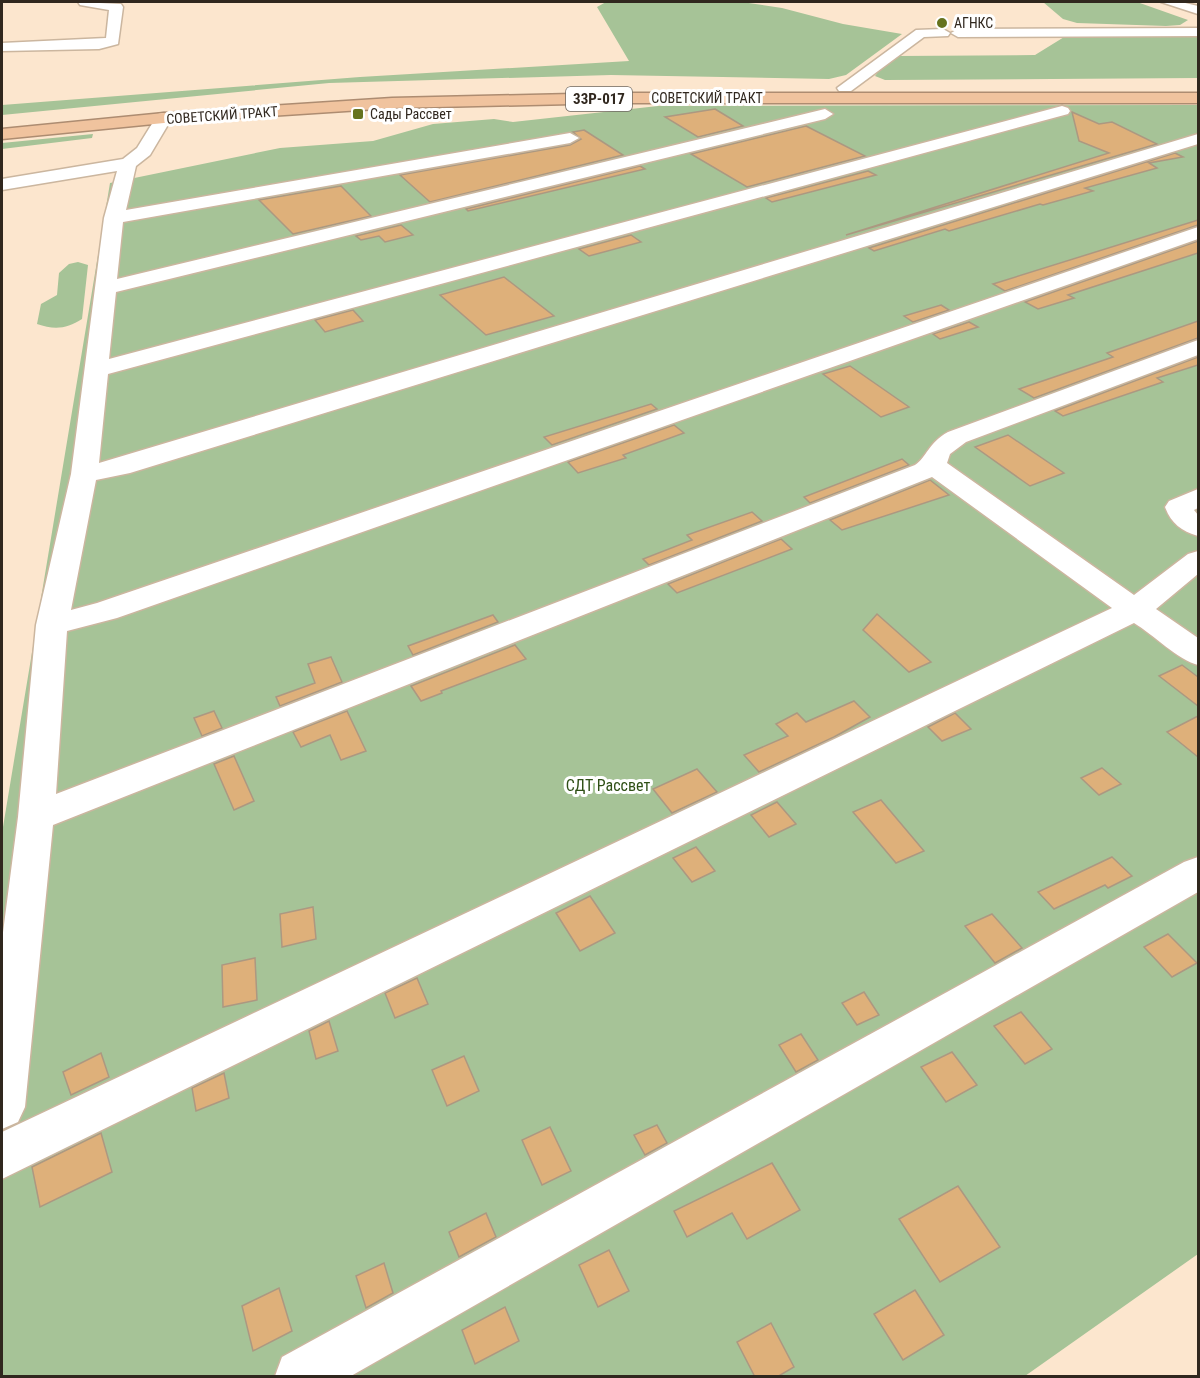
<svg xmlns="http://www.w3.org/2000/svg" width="1200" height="1378" font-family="'Roboto Condensed',sans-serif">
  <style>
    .green { fill: #a6c397 }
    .building { fill: #deb07a; stroke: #ac9881; stroke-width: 1.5 }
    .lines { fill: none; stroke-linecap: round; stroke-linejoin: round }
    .minor-casing { stroke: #cbb69f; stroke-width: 3 }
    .highway-casing { stroke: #ad8c71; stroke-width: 3 }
    .minor { fill: #fff; fill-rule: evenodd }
    .highway { fill: #f0c39e; fill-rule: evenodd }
    .poi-dot { fill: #66731e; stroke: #fff; stroke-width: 2 }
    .labels { text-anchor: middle; stroke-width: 6; stroke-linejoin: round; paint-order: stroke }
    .far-poi-label { font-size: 14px; fill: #30271e; stroke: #fff; text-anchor: start }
    .far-street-label { font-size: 14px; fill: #30271e; stroke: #fff }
    .shield { fill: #fff; stroke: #6e6862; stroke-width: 1.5 }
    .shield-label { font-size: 15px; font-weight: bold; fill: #30271e }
    .park-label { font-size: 16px; fill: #2e4f15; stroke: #fff }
  </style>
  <rect width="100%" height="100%" fill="#fce6ce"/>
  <g class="green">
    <polygon points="606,2 742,2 782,8 843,24 902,34 846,75 829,79 611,75 329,83 2,115 2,105 360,77 629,61 597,7"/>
    <polygon points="1043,2 1137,2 1188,20 1180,25 1166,26 1077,23 1063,19"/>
    <polygon points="1069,34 1198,34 1198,78 885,80 875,76 881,68 899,56 1035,55"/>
    <polygon points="1198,105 1198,1254 1025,1376 2,1376 2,833 110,183 280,148 373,141 433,124 494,119 513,122 658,106"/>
    <polygon points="93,134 92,138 2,149 2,143"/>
    <path d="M78,262L88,265L82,319C67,329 54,330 37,324L41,304L57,295L59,273L69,264Z"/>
  </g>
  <g class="building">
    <polygon points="715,109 743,126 698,137 665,117"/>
    <polygon points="1072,112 1099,124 1112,122 1157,144 846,235 1109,153 1079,141"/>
    <polygon points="806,126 865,156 747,187 691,154"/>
    <polygon points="584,130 623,155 430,202 400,175 570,145 581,139 573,132"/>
    <polygon points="1175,153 1183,157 1149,163 1157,168 1085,188 1093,191 1043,205 1040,204 949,231 945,229 874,251 869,248"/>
    <polygon points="640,166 645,169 468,211 466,209"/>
    <polygon points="868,171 876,175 772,202 766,198"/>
    <polygon points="341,186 371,216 293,234 259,200"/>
    <polygon points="1198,220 1198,225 1005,291 993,284"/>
    <polygon points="401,225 413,235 385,242 379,236 361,240 356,236"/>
    <polygon points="631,235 641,242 589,256 579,249"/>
    <polygon points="1198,241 1198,253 1068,295 1074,298 1038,309 1025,302"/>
    <polygon points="504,277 554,316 486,335 440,295"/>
    <polygon points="941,305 949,310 913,322 904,316"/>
    <polygon points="353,310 363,321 325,332 315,320"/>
    <polygon points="1198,321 1198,338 1034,398 1019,389 1113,357 1107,353"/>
    <polygon points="969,322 978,327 940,339 933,334"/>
    <polygon points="1198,357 1198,365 1157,378 1163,382 1063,416 1055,411"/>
    <polygon points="850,366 909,407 881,417 823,374"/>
    <polygon points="651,404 657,409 552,445 544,437"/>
    <polygon points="674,425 684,433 623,455 626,458 578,473 568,462"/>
    <polygon points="1008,435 1064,473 1030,486 975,447"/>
    <polygon points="902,459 909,465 810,503 804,497"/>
    <polygon points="930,480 949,495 842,530 830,520"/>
    <polygon points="752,512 762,521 649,565 643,559 692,540 687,535"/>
    <polygon points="781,539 792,549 677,593 668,584"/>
    <polygon points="877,614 931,662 909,672 863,630"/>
    <polygon points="493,615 498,622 413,655 408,646"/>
    <polygon points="515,645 526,659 441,691 442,693 421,701 411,686"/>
    <polygon points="331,657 342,682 280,706 276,697 315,683 308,664"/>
    <polygon points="1182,665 1198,677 1198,706 1159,676"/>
    <polygon points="854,701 870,717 834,737 759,772 744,755 788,736 776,724 797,713 806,722"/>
    <polygon points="214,711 222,728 202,736 194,718"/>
    <polygon points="347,711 366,751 341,760 330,735 301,747 293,732"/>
    <polygon points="955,713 971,729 942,741 928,727"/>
    <polygon points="1198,716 1198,757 1167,732"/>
    <polygon points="234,756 254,801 234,810 214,764"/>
    <polygon points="1102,768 1121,784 1099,795 1081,778"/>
    <polygon points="697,769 717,792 672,813 653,789"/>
    <polygon points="881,800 924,851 896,863 853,812"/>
    <polygon points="777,802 796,824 769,837 751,815"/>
    <polygon points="696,847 715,871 692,882 673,858"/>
    <polygon points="1112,857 1132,876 1108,888 1105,885 1054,909 1038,892"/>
    <polygon points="590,896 615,933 580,951 556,913"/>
    <polygon points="313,907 316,939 282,947 280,914"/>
    <polygon points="992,914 1022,948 995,963 965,926"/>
    <polygon points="1168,934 1197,963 1172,977 1144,947"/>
    <polygon points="255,958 257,1000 223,1007 222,965"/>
    <polygon points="417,978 428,1004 395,1018 385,993"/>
    <polygon points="864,992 879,1015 857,1025 842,1003"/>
    <polygon points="1021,1012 1052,1049 1025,1064 994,1026"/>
    <polygon points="329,1021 338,1051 316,1059 309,1031"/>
    <polygon points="801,1034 818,1060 796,1072 779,1045"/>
    <polygon points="952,1052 977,1085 946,1102 921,1067"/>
    <polygon points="101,1053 109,1077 71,1095 63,1072"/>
    <polygon points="464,1056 479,1091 447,1106 432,1070"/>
    <polygon points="224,1073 229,1098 196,1111 192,1088"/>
    <polygon points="657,1125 667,1143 645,1155 634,1135"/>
    <polygon points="550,1127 571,1171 542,1185 522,1140"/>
    <polygon points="101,1133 112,1172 40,1207 32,1167"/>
    <polygon points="772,1163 800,1210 747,1239 732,1213 687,1237 674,1211"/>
    <polygon points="958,1186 1000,1247 940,1282 899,1219"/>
    <polygon points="486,1213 496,1237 459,1257 449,1232"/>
    <polygon points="609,1250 629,1291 598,1307 579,1265"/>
    <polygon points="384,1263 393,1293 366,1308 356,1276"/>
    <polygon points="279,1288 292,1331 253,1351 242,1306"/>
    <polygon points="915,1290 944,1335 903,1360 874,1314"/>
    <polygon points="505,1307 519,1341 475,1364 462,1330"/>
    <polygon points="771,1323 794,1367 777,1377 755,1377 737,1342"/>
  </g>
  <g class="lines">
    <defs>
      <g id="minor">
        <polygon points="78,2 121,4 123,7 118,44 99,49 2,51 2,43 106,38 109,10 80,5"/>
        <polygon points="1161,2 1181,2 1198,6 1198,14"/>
        <polygon points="1198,28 1198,36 958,37 951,33 958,29"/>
        <polygon points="943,29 950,33 948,36 924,37 851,91 839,91 837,88 916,30"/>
        <path d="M1062,106L1068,108L1070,111L1068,114L108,374L99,463L1198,134V144L130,473L96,480L71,610L97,603L1198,227V239L117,618L67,631L56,794L915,465C927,457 928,443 948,432L1198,340V355L966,442L950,454L947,463L1134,595L1188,554L1198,551V574L1156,609L1198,638V665C1178,660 1154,635 1134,623L2,1179V1132L1112,608L932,477L53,825L25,1107L18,1122L2,1129V940L18,817L36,625L71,474L104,218L117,171L2,190V179L123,159L137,148L158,114L164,113L172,118L150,155L136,166L126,210L570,133L579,138L570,143L123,222L117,279L825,109L833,114L825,119L116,292L109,359Z"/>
        <path d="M1198,489V508L1194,510L1198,515V536C1181,531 1171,523 1165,507L1169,501Z"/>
        <polygon points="1198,857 1198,892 351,1376 275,1376 282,1357 1184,862"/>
      </g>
      <polygon id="highway" points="616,93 1198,93 1198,103 616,103 392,108 164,123 2,139 2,129 164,113 392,98"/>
    </defs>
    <use href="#minor" class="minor-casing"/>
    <use href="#highway" class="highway-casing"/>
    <use href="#minor" class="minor"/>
    <use href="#highway" class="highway"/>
  </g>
  <g class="poi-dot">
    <circle cx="942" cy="23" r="6"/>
    <rect x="352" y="108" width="12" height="12" rx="3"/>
  </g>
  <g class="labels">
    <g class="far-poi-label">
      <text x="954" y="28">АГНКС</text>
      <text x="370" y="119">Сады Рассвет</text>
    </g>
    <g class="far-street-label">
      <text x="707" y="103">СОВЕТСКИЙ ТРАКТ</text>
      <text transform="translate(222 115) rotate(-4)" y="5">СОВЕТСКИЙ ТРАКТ</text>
    </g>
    <rect class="shield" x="566" y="87" width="66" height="24" rx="4.5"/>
    <g class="shield-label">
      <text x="599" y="104">33Р-017</text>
    </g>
    <g class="park-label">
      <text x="608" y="791">СДТ Рассвет</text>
    </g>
  </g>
  <rect width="1200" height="1378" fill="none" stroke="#30271e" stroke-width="6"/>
</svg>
